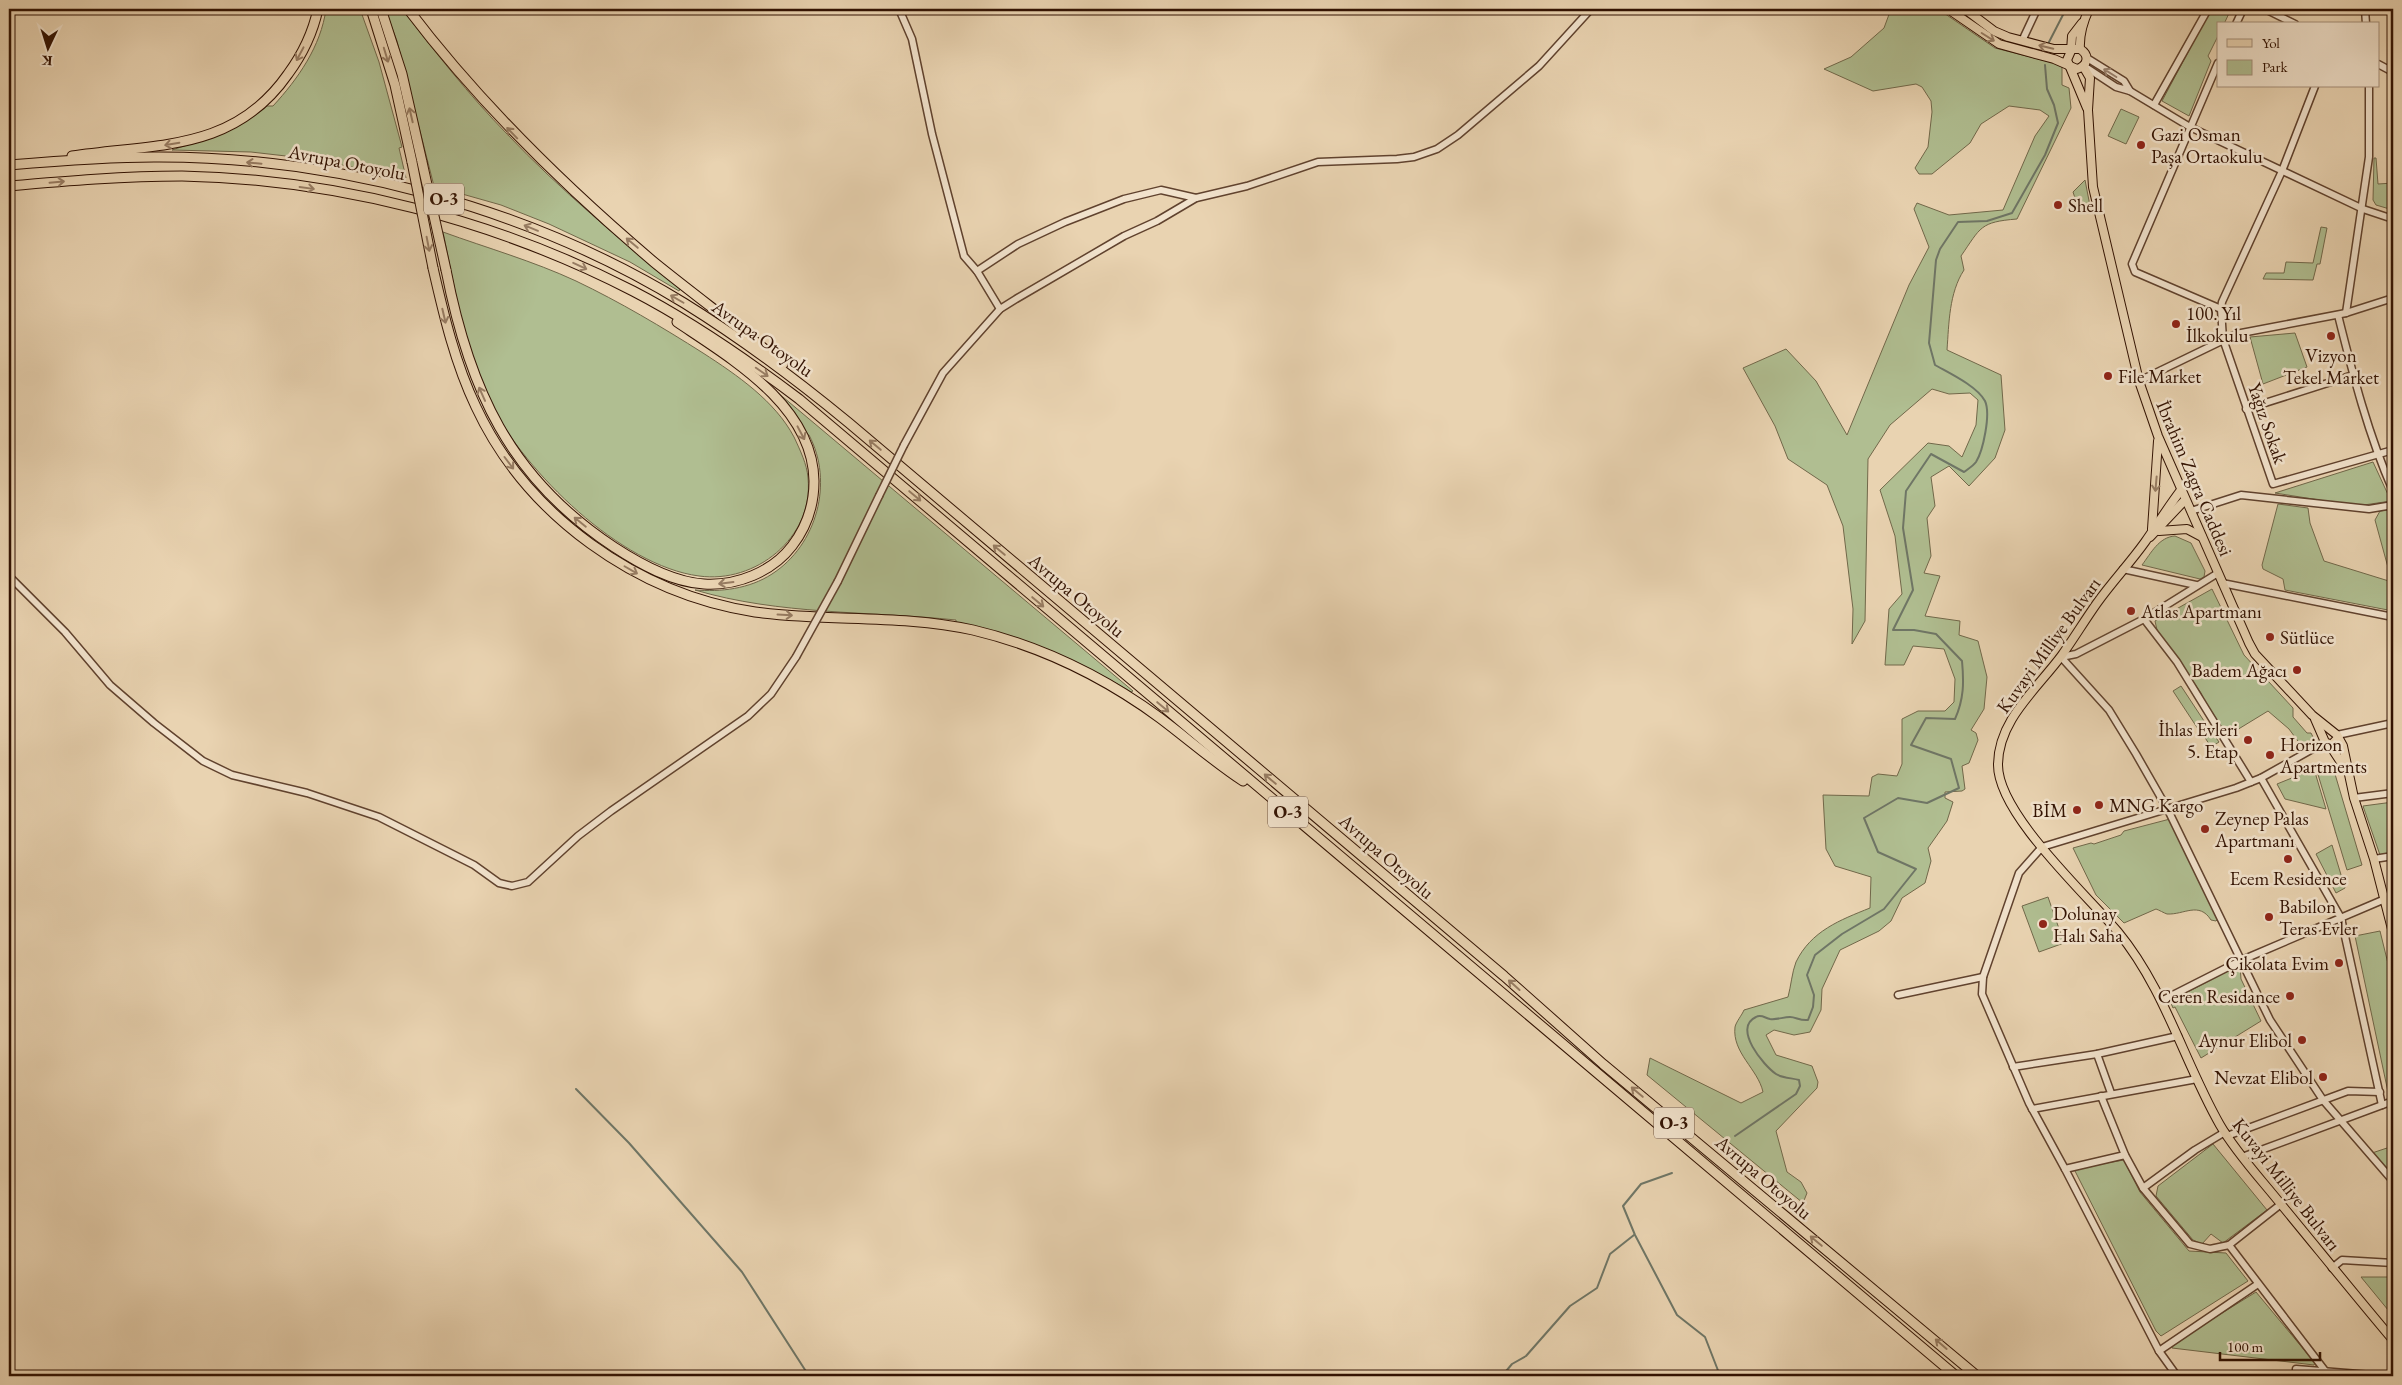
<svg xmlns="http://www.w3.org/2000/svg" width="2402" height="1385" font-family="'EB Garamond',serif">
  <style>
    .green { fill: #b0be91; stroke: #71684a }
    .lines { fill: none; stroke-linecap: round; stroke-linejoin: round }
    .stream { stroke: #6f7666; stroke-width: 2 }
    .minor-casing { stroke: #60422e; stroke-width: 9 }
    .major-casing { stroke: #321202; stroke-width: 10 }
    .highway-casing { stroke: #321202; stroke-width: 11 }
    .minor { stroke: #f1e2cc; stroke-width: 6 }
    .major { stroke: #e9d3b1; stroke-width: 8 }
    .highway { stroke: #e9d3b1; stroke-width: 9 }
    .minor-bridge-casing { stroke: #60422e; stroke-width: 9; stroke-linecap: butt }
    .highway-bridge-casing { stroke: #321202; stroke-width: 11; stroke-linecap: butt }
    .minor-bridge { stroke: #f1e2cc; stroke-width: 6 }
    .highway-bridge { stroke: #e9d3b1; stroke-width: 9 }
    .oneway { stroke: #977c62 }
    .oneway2 { stroke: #9b8471 }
    .poi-dot { fill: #8f2418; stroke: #f1e2cc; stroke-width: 2 }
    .labels { text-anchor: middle; stroke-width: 5; stroke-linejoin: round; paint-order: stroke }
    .shield { fill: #f1e2cc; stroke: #6b503f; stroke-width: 1 }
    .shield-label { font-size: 18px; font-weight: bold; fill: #321202 }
    .poi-label { font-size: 19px; fill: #321202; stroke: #f1e2cc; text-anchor: start }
    .street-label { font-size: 19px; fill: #321202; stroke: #f1e2cc }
  </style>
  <rect width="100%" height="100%" fill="#e9d3b1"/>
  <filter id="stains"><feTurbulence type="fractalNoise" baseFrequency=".004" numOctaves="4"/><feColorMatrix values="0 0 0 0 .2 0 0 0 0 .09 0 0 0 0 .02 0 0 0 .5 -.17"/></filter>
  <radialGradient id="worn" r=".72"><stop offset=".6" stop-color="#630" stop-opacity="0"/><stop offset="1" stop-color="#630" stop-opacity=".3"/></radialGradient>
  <g class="green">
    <path d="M326,9H360L379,62L402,147L399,148L406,178L312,159L251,152L172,150L224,133L267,106H273C298,79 321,46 326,9Z"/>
    <path d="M385,9H402C435,52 469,95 507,134C560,190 621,240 680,289L679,291L630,262L549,224L501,205L434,186L397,41Z"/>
    <path d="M1891,9H1938L1995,48L2058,64L2062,67V85L2069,88L2071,108L2017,219C1980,222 1981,227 1961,256L1964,270C1949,293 1949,323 1947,350L2001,375L2005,430L1995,458L1969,486L1949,466L1931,477L1935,506L1927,518L1931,556L1924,573L1940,576L1925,616L1960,621L1959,635L1978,641L1987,677L1984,709L1971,730L1976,733L1978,740L1969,763L1962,766L1965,789L1962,791L1945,792V798L1953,802L1947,821L1928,848L1931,861L1925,883L1902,898L1891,921L1879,931L1840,950L1822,989L1821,1010L1810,1032L1794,1035L1774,1030L1766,1035L1776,1055L1812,1066L1818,1082L1817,1088L1776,1131L1787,1172L1801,1182L1807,1193L1803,1203L1647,1075L1650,1058L1741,1103L1763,1092C1758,1069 1732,1053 1735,1027C1736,1022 1742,1015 1744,1010L1788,997C1791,986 1792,972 1796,962C1811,931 1840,920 1870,908L1871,877L1835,866L1826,849L1823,795L1869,796L1872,777L1878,774L1897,776L1902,764V719L1918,711H1945L1954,702L1955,679L1944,649L1913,646L1904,665H1885L1889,609L1902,594L1895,536L1880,490L1928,443L1949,446L1962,457L1976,425L1978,400L1970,393L1949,394L1932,389L1890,425L1868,459L1865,621L1852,644L1853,609L1843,526L1827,485L1788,459L1775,426L1743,368L1786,349L1816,381L1847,435L1909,285L1929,247L1914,209L1917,203L1949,215L2003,210L2035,136L2049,116L2040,110L2009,106L1981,124L1970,143L1932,174H1919L1915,168L1928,147L1932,112L1931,101L1922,87L1916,84L1873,91L1824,69L1851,57L1884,28Z"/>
    <polygon points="2211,9 2237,9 2231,9 2224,24 2218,24 2218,36 2208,56 2211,61 2189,116 2162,101"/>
    <polygon points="2121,109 2139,117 2126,144 2108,136"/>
    <polygon points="2374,158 2376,158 2378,184 2393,183 2393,210 2376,205 2373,200"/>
    <polygon points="2085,180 2091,211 2079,210 2073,192"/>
    <polygon points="2321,227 2327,228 2320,264 2317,264 2313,280 2263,279 2266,273 2284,273 2286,262 2313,263"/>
    <path d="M443,232C487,248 533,261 576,281C620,302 662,327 703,353C737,375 775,401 794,437C800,450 807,464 808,478C814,538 755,584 699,576C621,566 525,472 491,404C465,352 455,290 443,232Z"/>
    <polygon points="2295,333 2307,367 2263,384 2250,337"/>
    <path d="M777,392L1133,691L1131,692C1076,659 1019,636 956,622V620C869,611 779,615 695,590C721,592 749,589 772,574C817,545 834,482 809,435L805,434L776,394Z"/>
    <polygon points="2373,462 2391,501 2357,506 2275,493"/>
    <polygon points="2278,504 2308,508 2310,523 2324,561 2392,582 2375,520 2380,511 2393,509 2393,611 2285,590 2283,579 2263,569 2262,565"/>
    <path d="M2175,536L2191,543L2205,571L2204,577L2200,579L2142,565C2151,553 2159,537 2175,536Z"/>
    <polygon points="2212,589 2244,655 2293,708 2293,717 2307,733 2311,733 2314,739 2303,748 2289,729 2268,711 2227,736 2209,711 2201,693 2157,630 2155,621"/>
    <polygon points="2181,686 2208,727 2200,732 2173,691"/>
    <polygon points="2209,728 2219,742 2211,747 2202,733"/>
    <polygon points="2332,764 2362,865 2347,870 2316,768"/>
    <polygon points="2314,769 2326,809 2285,799 2277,784"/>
    <polygon points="2393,802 2393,853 2380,855 2363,806"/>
    <path d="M2170,819L2218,919L2216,921L2211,920C2199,901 2184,915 2167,914C2164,913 2159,910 2156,909L2124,923L2096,895L2073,848L2091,843L2094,844L2121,835L2124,831Z"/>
    <polygon points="2332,845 2345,888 2336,893 2316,854"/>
    <polygon points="2048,897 2064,943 2039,952 2022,906"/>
    <polygon points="2380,931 2393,984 2392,1094 2388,1092 2355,936"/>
    <polygon points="2240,965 2241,979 2261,1021 2201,1058 2175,1007 2173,1008 2170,1001"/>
    <polygon points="2213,1144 2267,1210 2223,1243 2211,1234 2202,1244 2193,1240 2156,1196 2158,1186"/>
    <polygon points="2393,1146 2393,1176 2372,1153"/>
    <polygon points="2124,1160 2140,1192 2189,1251 2226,1253 2248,1281 2161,1336 2156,1331 2075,1171 2076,1168"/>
    <polygon points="2361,1277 2393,1277 2393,1316"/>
    <polygon points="2256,1292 2315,1363 2314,1365 2172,1348 2172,1344"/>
  </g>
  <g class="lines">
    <g class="stream">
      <polyline points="2048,44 2066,9"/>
      <polyline points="576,1089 629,1143 742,1272 809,1376"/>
      <path d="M1735,1136L1796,1094L1800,1086L1799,1080C1792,1078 1782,1078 1776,1074C1764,1066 1732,1028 1756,1017C1761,1014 1765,1018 1770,1019C1777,1020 1783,1017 1790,1017C1796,1017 1800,1021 1808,1020L1813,1007L1814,995L1807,975L1815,955L1842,934L1884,909L1916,869L1878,852L1864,818L1898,798L1927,803L1959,788L1951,759L1911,745L1926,718L1955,719C1964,699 1964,682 1962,661L1936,634L1914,630H1893L1913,590L1903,528L1906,491L1931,454L1964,472C1968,469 1973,466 1976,462C1983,451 1991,414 1985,401C1977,386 1949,373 1935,365L1929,343L1936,260L1940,249L1958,222L1987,221L2012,213L2045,155L2058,123L2054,105L2047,89L2045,65"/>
      <polyline points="1672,1173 1641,1184 1623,1206 1635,1235 1677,1315 1705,1337 1719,1373 1718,1376"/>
      <polyline points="1502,1376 1512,1364 1526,1356 1570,1306 1597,1288 1610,1254 1634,1235"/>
    </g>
    <defs>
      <g id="minor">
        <polyline points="899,9 912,39 932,134 964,256 977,271 1000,309"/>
        <polyline points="2265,9 2295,24"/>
        <polyline points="2365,9 2366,24"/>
        <polyline points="2236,24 2243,9"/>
        <polyline points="2022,41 2037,9"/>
        <polyline points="2087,58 2124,81 2130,91"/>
        <polyline points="2218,63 2132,264 2135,272 2221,309"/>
        <polyline points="2378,64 2393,72"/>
        <polyline points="2084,66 2116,87 2130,91 2190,127 2363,209 2393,219"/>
        <polyline points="2315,86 2282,171 2222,302 2221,309 2223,339 2273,484 2393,450"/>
        <polyline points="2154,105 2208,9"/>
        <polyline points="977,271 1018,244 1065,222 1124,199 1161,190 1196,198"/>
        <polyline points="2346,313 2369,157 2369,86"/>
        <path d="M2338,315C2353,375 2368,434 2393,491"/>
        <polyline points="2139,381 2236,334 2346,313 2393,298"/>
        <polyline points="2246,409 2353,375"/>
        <polyline points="904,445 943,373 1000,309 1016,299 1124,236 1157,221 1196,198 1247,186 1318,162 1397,159 1414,157 1437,149 1458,135 1539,66 1591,9"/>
        <polyline points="2191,511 2241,495 2369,509 2393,505"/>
        <polyline points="2123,569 2196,585"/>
        <polyline points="9,576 65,632 110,685 154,723 203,761 232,775 307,793 379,817 474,865 499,883 512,886 528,882 578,836 611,811 748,716 771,694 796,657"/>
        <polyline points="838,581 879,496"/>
        <polyline points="2222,583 2393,617"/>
        <polyline points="2144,619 2177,662 2251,782"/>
        <polyline points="2061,657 2109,710 2136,754 2168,810 2270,1020 2323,1100 2393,1181"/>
        <polyline points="2061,657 2076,654 2144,619 2218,573"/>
        <polyline points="2337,735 2393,723"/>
        <polyline points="2261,778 2341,918 2382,1105"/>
        <polyline points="2354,798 2393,793"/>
        <polyline points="2374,859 2393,856"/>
        <polyline points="1898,995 1983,977"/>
        <polyline points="2161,1001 2242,960 2385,899 2393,898"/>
        <polyline points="2097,1054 2111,1093"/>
        <polyline points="2013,1067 2097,1054 2178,1036"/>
        <polyline points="2101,1096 2125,1155 2143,1188 2190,1244 2210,1249 2229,1245 2326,1372"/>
        <polyline points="2032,1109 2197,1079"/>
        <polyline points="2227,1136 2348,1091 2380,1092"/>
        <polyline points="2242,1157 2393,1101"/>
        <polyline points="2065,1169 2125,1155"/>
        <polyline points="2143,1188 2195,1150 2225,1132"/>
        <polyline points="2229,1245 2281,1204"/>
        <polyline points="2332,1268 2342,1260 2393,1263"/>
        <polyline points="2159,1351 2258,1284"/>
        <polyline points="2177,1376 2159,1351 2065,1169 2029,1103 1982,994 1983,977 2019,873 2042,847 2236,788 2261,778 2325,742"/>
        <polyline points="2296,1376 2296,1369 2384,1376"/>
      </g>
      <g id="major">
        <path d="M1948,9L1999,44L2054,59L2077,69C2088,66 2090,55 2080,49C2079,34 2083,22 2089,9"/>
        <polyline points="1965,9 1994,31 2008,37 2054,49 2080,49"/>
        <polyline points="2082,23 2072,36 2071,51 2067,60 2087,108"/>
        <polyline points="2083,66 2090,78 2088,110 2093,187 2139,381 2158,436 2249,643 2255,654 2312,715 2337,735 2343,746 2354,798 2374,859 2393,933"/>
        <path d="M2181,490C2168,507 2157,525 2145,542C2130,563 2112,582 2097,603C2085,620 2074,638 2062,655C2037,689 1998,720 1998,765C1998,814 2086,894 2118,932C2165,989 2184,1062 2220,1125C2237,1154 2260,1178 2280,1203C2318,1249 2355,1295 2393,1340"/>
        <polyline points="2152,529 2158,441"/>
        <polyline points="2159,531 2187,529 2202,537"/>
        <polyline points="2150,537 2185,500"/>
        <polyline points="2315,719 2325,742 2331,745 2338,738"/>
        <polyline points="2329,744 2346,770"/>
      </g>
      <g id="highway">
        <polyline points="371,9 395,85 412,162"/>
        <polyline points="381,9 402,74 422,162"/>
        <path d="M408,9C480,104 564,186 655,263C697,297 741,329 783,364"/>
        <path d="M72,156C155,143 233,153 288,74C302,55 313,32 318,9"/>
        <path d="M9,165C57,161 106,157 154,157C336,156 529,208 684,303C742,339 797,380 849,423L1504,976L1603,1064L1977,1376"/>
        <path d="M9,186C66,181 124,176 182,176C337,179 495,220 633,291C691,321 746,359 799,399L1956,1376"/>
        <path d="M433,268C444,316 455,363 476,407C527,516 637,594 755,612C827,622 901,614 973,630C1040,646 1104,677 1160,718C1188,739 1214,762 1243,781"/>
        <path d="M446,270C469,388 509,478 614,547C640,564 672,582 704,584C737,586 772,572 792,546C806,528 814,505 814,481C813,406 732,359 677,322"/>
      </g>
    </defs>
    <use href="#minor" class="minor-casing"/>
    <use href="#major" class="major-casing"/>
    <use href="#highway" class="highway-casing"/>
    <use href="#minor" class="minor"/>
    <use href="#major" class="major"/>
    <use href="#highway" class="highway"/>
    <defs>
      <g id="minor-bridge">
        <polyline points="879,496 904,445"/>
        <polyline points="796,657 838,581"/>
      </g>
      <g id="highway-bridge">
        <polyline points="412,162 433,268"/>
        <polyline points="422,162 446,270"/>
      </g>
    </defs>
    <use href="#minor-bridge" class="minor-bridge-casing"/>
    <use href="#highway-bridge" class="highway-bridge-casing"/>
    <use href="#minor-bridge" class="minor-bridge"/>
    <use href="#highway-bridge" class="highway-bridge"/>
  </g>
  <defs><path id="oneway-shaft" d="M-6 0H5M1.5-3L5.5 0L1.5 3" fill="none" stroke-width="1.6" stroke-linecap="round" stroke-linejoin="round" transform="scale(1.25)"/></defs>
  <g class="oneway">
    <use href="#oneway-shaft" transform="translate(1988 37) rotate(32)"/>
    <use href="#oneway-shaft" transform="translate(2046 47) rotate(-167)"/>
    <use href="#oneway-shaft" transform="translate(300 54) rotate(118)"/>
    <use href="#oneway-shaft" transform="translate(386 55) rotate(73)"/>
    <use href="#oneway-shaft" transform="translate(411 115) rotate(-103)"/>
    <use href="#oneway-shaft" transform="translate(512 133) rotate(-134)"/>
    <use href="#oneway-shaft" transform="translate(172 144) rotate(170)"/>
    <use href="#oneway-shaft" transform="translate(254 163) rotate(-175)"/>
    <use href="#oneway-shaft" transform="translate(57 182) rotate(-5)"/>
    <use href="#oneway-shaft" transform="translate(307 188) rotate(8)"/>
    <use href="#oneway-shaft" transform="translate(531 228) rotate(-158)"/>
    <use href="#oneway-shaft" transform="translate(632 243) rotate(-140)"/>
    <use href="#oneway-shaft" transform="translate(428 244) rotate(79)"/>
    <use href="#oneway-shaft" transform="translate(580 266) rotate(25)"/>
    <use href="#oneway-shaft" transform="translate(677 299) rotate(-150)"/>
    <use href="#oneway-shaft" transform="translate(444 316) rotate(77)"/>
    <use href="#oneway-shaft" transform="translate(762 372) rotate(35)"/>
    <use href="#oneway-shaft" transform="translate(482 394) rotate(-114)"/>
    <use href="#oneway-shaft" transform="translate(801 433) rotate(62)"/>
    <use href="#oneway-shaft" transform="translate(875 445) rotate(-140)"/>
    <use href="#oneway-shaft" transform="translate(509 463) rotate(53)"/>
    <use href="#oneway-shaft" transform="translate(2156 484) rotate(95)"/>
    <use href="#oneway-shaft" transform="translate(915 496) rotate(40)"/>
    <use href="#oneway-shaft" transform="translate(580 522) rotate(-141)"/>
    <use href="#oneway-shaft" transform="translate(999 550) rotate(-140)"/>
    <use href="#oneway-shaft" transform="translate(631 570) rotate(30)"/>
    <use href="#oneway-shaft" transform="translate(726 583) rotate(173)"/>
    <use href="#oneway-shaft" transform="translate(1038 602) rotate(40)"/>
    <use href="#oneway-shaft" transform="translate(785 615) rotate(3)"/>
    <use href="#oneway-shaft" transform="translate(1163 707) rotate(40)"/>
    <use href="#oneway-shaft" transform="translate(1270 779) rotate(-140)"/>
    <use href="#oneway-shaft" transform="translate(1514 985) rotate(-138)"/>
    <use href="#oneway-shaft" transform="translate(1637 1092) rotate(-140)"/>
    <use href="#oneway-shaft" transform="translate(1816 1241) rotate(-140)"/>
    <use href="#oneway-shaft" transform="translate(1941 1344) rotate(-139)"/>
  </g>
  <use class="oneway2" href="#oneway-shaft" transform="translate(2110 73) rotate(-148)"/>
  <g class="poi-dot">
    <circle cx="2141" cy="145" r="5"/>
    <circle cx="2058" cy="205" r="5"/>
    <circle cx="2176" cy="324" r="5"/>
    <circle cx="2331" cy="336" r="5"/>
    <circle cx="2108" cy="376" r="5"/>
    <circle cx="2131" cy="611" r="5"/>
    <circle cx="2270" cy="637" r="5"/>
    <circle cx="2297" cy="670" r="5"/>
    <circle cx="2248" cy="740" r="5"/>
    <circle cx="2270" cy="755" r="5"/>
    <circle cx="2099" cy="805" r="5"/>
    <circle cx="2077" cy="810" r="5"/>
    <circle cx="2205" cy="829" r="5"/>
    <circle cx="2288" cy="859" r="5"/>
    <circle cx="2269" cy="917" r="5"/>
    <circle cx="2043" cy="924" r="5"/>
    <circle cx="2339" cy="963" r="5"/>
    <circle cx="2290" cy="996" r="5"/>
    <circle cx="2302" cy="1040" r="5"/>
    <circle cx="2323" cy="1077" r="5"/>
  </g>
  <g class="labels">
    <g class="shield">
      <rect x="424" y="183.5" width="40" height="31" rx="4"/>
      <rect x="1268" y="796.5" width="40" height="31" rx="4"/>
      <rect x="1654" y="1107.5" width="40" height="31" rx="4"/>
    </g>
    <g class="shield-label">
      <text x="444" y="205">O-3</text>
      <text x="1288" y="818">O-3</text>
      <text x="1674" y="1129">O-3</text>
    </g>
    <g class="poi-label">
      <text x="2151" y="141">Gazi Osman<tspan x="2151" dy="22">Paşa Ortaokulu</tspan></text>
      <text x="2068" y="212">Shell</text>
      <text x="2186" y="320">100. Yıl<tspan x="2186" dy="22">İlkokulu</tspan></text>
      <text x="2331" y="362" text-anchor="middle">Vizyon<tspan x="2331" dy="22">Tekel Market</tspan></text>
      <text x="2118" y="383">File Market</text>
      <text x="2141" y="618">Atlas Apartmanı</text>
      <text x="2280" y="644">Sütlüce</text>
      <text x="2287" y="677" text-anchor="end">Badem Ağacı</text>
      <text x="2238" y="736" text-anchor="end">İhlas Evleri<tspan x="2238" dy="22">5. Etap</tspan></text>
      <text x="2280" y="751">Horizon<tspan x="2280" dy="22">Apartments</tspan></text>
      <text x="2109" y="812">MNG Kargo</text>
      <text x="2067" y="817" text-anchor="end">BİM</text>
      <text x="2215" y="825">Zeynep Palas<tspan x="2215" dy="22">Apartmanı</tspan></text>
      <text x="2288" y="885" text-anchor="middle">Ecem Residence</text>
      <text x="2279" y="913">Babilon<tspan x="2279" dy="22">Teras Evler</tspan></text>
      <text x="2053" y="920">Dolunay<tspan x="2053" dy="22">Halı Saha</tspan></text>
      <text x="2329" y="970" text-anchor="end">Çikolata Evim</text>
      <text x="2280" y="1003" text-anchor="end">Ceren Residance</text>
      <text x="2292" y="1047" text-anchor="end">Aynur Elibol</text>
      <text x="2313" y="1084" text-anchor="end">Nevzat Elibol</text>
    </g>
    <g class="street-label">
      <text transform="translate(347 162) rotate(11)" y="7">Avrupa Otoyolu</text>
      <text transform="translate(763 338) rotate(35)" y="7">Avrupa Otoyolu</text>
      <text transform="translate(2268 423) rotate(71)" y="7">Yağız Sokak</text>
      <text transform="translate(2195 478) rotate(67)" y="7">İbrahim Zagra Caddesi</text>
      <text transform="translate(1077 595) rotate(40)" y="7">Avrupa Otoyolu</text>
      <text transform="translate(2048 645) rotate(-54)" y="7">Kuvayi Milliye Bulvarı</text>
      <text transform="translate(1387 856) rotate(41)" y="7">Avrupa Otoyolu</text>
      <text transform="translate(1764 1177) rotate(40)" y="7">Avrupa Otoyolu</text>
      <text transform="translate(2287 1184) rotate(52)" y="7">Kuvayi Milliye Bulvarı</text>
    </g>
  </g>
  <rect width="2402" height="1385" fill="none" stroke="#e9d3b1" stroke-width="30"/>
  <rect x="10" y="10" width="2382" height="1365" fill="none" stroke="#321202" stroke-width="2.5"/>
  <rect x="15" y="15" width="2372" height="1355" fill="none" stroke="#321202"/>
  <rect x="2217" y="22" width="162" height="65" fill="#f1e2cc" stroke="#a58f7b"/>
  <rect x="2227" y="39" width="25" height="8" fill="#e9d3b1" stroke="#a58f7b"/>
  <text x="2262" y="48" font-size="15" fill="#321202">Yol</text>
  <rect x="2227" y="60" width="25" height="15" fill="#b0be91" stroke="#a58f7b"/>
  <text x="2262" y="72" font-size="15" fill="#321202">Park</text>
  <g transform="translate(48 48) rotate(184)" stroke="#f1e2cc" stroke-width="4" paint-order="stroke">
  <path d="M0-4L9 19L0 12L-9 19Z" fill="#321202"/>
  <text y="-8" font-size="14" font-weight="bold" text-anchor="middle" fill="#321202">K</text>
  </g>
  <path d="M2220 1352v8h100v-8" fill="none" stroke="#321202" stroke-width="2.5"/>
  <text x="2227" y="1352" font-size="15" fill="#321202" stroke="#f1e2cc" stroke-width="4" paint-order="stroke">100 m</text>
  <rect width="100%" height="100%" filter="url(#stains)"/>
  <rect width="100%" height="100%" fill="url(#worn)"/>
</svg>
